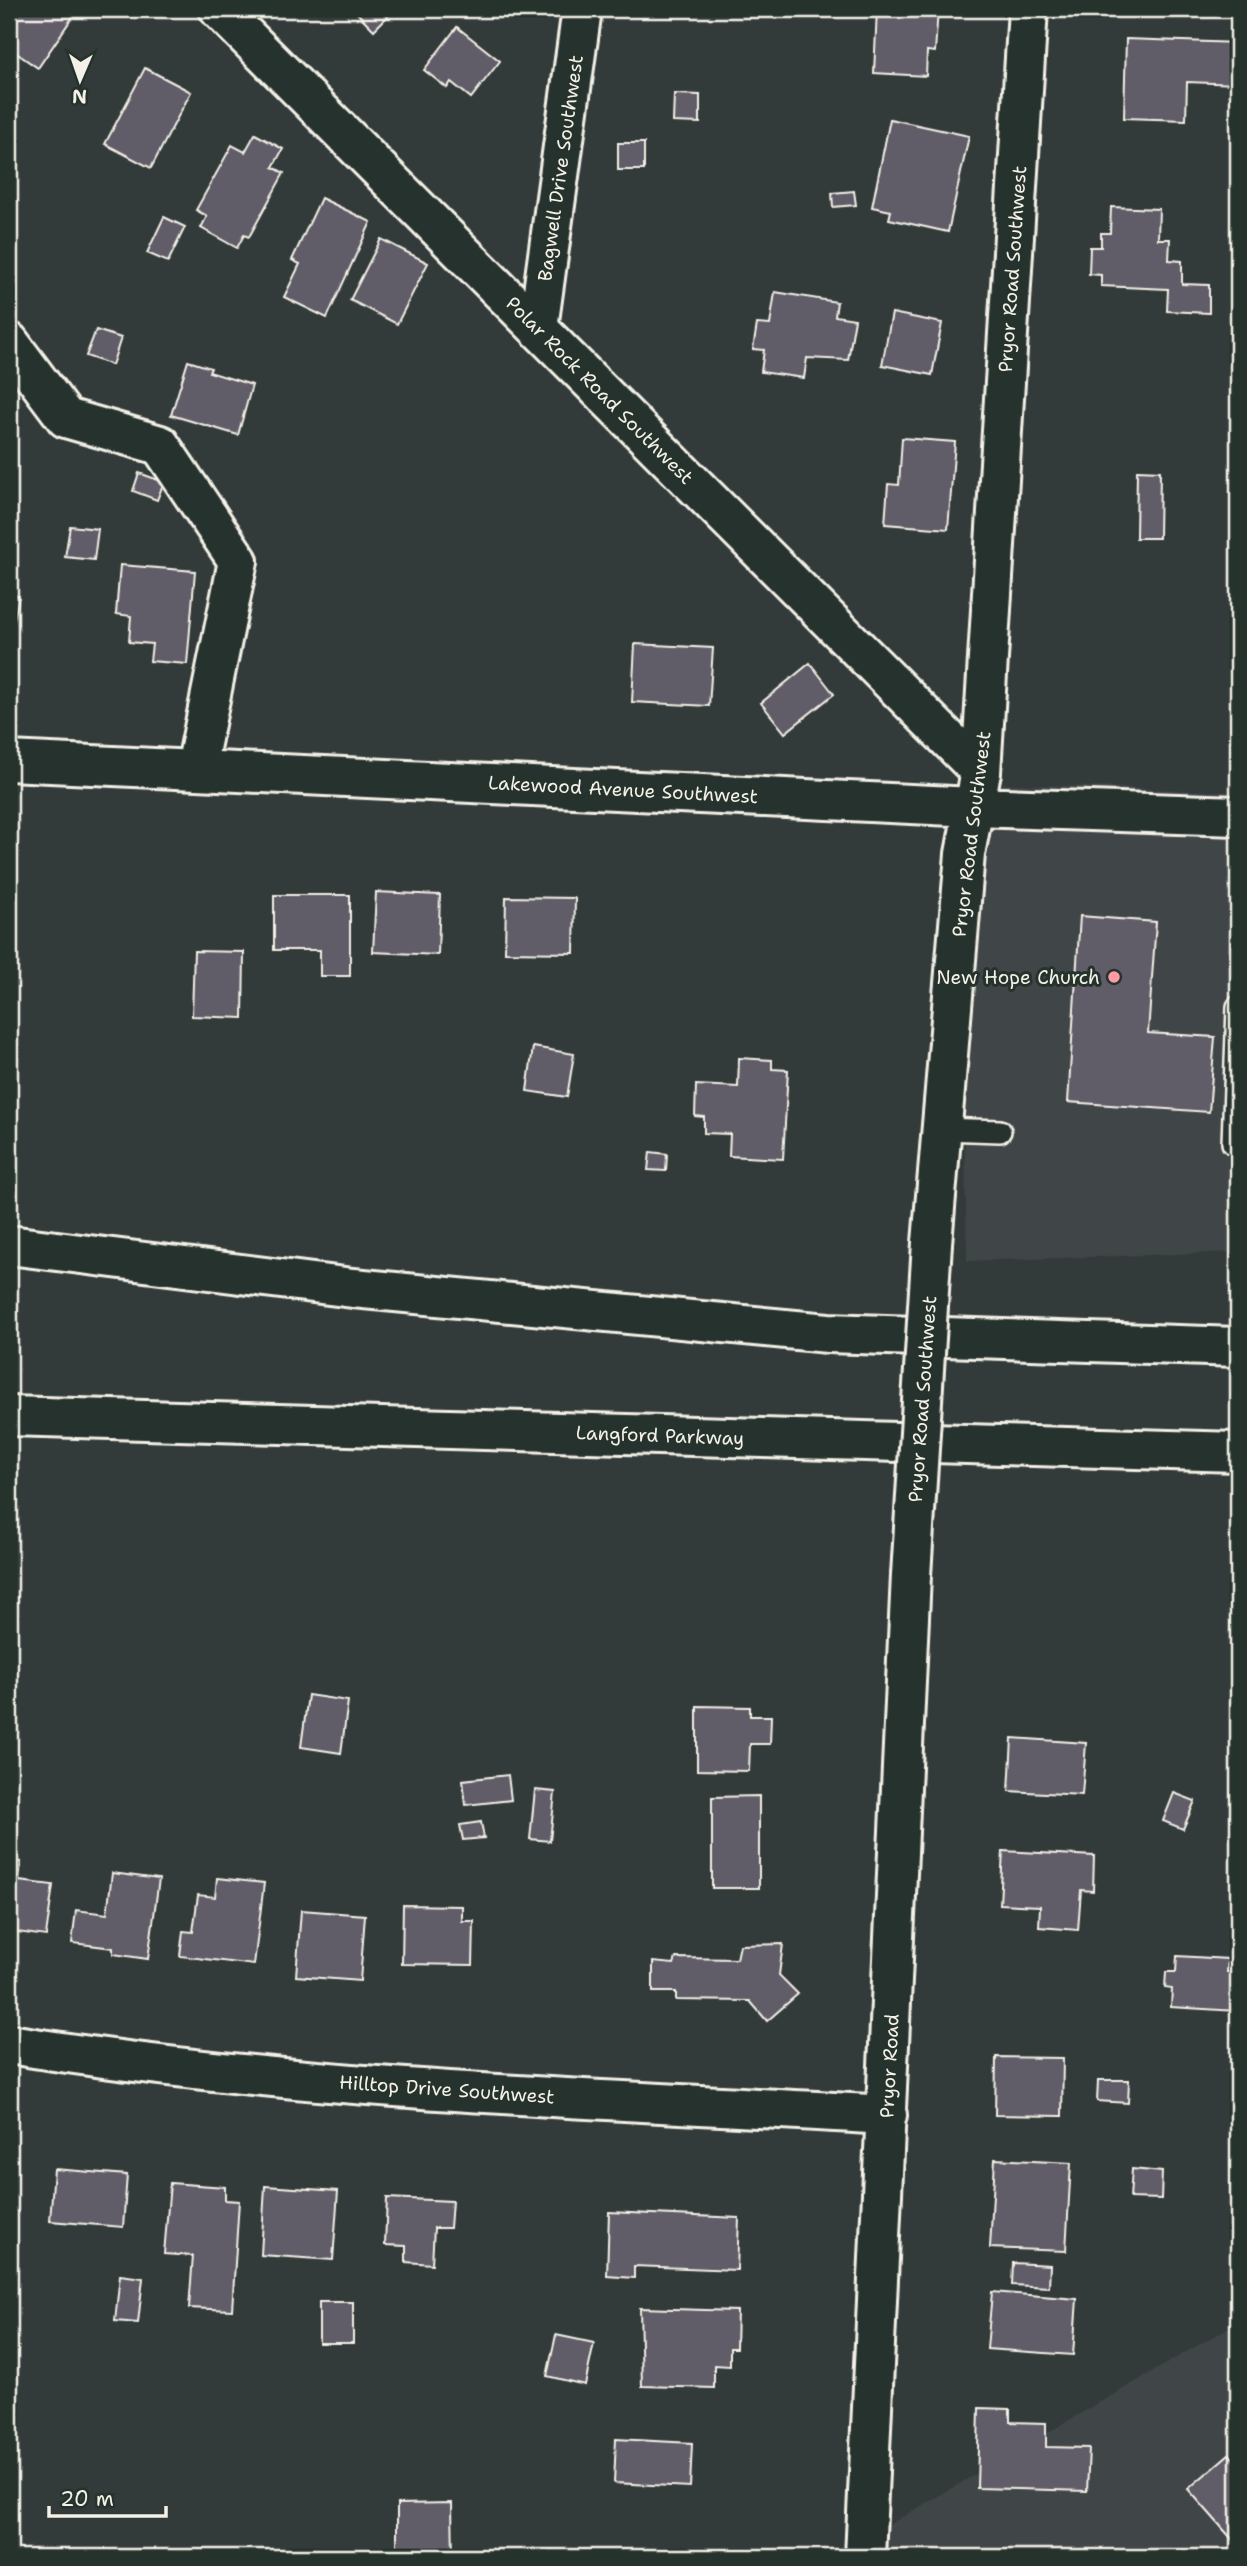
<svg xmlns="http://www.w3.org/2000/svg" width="1247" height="2566" font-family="'Shantell Sans',sans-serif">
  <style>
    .built { fill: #404547 }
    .building { fill: #605c67; stroke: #f4f1e8; stroke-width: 2 }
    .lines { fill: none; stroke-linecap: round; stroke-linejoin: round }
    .lane-casing { stroke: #f4f1e8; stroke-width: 26 }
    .street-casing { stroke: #f4f1e8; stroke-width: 44 }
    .secondary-casing { stroke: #f4f1e8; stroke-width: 44 }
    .highway-casing { stroke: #f4f1e8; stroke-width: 44 }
    .lane { stroke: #26332d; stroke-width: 21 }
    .street { stroke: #26332d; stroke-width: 38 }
    .secondary { stroke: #26332d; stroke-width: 38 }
    .highway { stroke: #26332d; stroke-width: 38 }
    .secondary-bridge-casing { stroke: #f4f1e8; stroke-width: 44; stroke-linecap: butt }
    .secondary-bridge { stroke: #26332d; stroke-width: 38 }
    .poi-dot { fill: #ff9aa2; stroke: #26332d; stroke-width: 2.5 }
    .labels { text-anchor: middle; stroke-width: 6; stroke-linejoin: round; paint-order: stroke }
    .street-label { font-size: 19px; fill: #f4f1e8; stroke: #26332d }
    .poi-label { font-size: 19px; fill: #f4f1e8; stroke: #26332d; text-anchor: end }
  </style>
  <rect width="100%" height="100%" fill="#323b39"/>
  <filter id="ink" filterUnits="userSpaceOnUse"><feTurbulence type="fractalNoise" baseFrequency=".0143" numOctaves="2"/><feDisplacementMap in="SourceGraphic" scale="14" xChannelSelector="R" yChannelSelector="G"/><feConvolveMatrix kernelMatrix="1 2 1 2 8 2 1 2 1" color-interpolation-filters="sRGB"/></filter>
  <g filter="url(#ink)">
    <g class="built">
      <polygon points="958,782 1238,792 1238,1252 967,1261"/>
      <polygon points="1238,2322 1238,2557 863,2557 864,2539"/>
    </g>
    <g class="building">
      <polygon points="14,9 78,9 38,68 9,48 9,16"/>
      <polygon points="353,9 395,9 374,30"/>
      <polygon points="877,9 938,9 935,52 927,51 926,76 874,73"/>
      <polygon points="457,27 500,61 471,98 451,82 447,88 424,70"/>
      <polygon points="1126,39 1238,43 1238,84 1187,82 1186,120 1124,118"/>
      <polygon points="145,68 191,92 151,168 105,144"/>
      <polygon points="674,94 700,95 700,123 673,122"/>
      <polygon points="890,119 969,136 948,232 889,219 891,211 872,207"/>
      <polygon points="255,134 283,149 273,167 284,173 249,237 244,235 237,248 201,228 207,216 196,210 232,145 245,152"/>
      <rect x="618" y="143" width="26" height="27"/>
      <polygon points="854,191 856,205 833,207 832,193"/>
      <polygon points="321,198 371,222 327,318 284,297 300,264 292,260"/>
      <polygon points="1111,207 1159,209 1158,239 1170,239 1169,260 1182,261 1182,284 1209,285 1209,313 1167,311 1168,289 1101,286 1101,275 1089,274 1090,247 1101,247 1101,233 1110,233"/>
      <polygon points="164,217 185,227 168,262 147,253"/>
      <polygon points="381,239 428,263 397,324 350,300"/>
      <polygon points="775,292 837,302 835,316 855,319 848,360 807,358 804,378 761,372 764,350 753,349 757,324 770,325"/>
      <polygon points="892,313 942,323 932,375 882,365"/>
      <polygon points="96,330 121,338 112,365 86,356"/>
      <polygon points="188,361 211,368 209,372 252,385 238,435 171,415"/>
      <polygon points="902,438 955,442 948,529 885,524 888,484 899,485"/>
      <polygon points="1137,470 1160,471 1159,538 1136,538"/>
      <polygon points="139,473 164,482 157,500 133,491"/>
      <polygon points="70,526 98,529 94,560 65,557"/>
      <polygon points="120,565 195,571 187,664 150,661 152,644 129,642 131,616 116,614"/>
      <polygon points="9,594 19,596 9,645"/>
      <polygon points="635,644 713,648 709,706 632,702"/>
      <polygon points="810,663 834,694 785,733 761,703"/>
      <polygon points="376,892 440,895 438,955 373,952"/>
      <polygon points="274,895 350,895 350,976 320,976 320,950 274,950"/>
      <polygon points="506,897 575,898 574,953 505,952"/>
      <polygon points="1080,916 1156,922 1148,1033 1215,1037 1209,1112 1068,1102"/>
      <polygon points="194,951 244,952 243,1018 192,1016"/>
      <polygon points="533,1047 574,1054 567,1097 527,1091"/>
      <polygon points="739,1058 772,1060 772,1069 788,1070 783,1159 729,1156 730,1134 704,1133 704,1117 695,1116 696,1085 738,1087"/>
      <polygon points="650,1152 667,1154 666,1171 648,1170"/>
      <polygon points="308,1695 348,1701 341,1753 301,1747"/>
      <polygon points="697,1706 750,1707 750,1716 771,1716 770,1744 750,1744 749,1771 697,1770"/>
      <polygon points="1012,1738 1086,1743 1082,1795 1009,1791"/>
      <polygon points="508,1775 511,1800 466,1805 463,1780"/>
      <polygon points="535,1790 555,1792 550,1841 530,1839"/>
      <polygon points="1174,1793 1195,1801 1183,1829 1163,1821"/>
      <polygon points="759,1796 759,1888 712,1888 712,1797"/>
      <polygon points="481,1822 484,1838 463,1840 460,1825"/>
      <polygon points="1003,1851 1094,1856 1093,1891 1081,1890 1078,1930 1039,1927 1040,1906 1000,1904"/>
      <polygon points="9,1861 21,1862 19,1881 53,1885 46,1936 9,1931"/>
      <polygon points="112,1873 159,1879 148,1959 113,1954 113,1948 72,1943 76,1910 107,1914"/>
      <polygon points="217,1878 264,1883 254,1965 180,1956 183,1931 193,1932 198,1895 215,1897"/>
      <polygon points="403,1905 462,1906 462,1921 474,1921 473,1965 402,1964"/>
      <polygon points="301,1910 365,1915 360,1981 296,1976"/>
      <polygon points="783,1944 779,1975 798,1994 767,2021 750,2001 676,2000 676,1992 653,1992 653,1962 674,1964 676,1958 737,1959 740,1945"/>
      <polygon points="1177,1956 1228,1959 1227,1972 1238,1973 1237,2011 1171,2007 1172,1989 1165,1988 1166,1972 1176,1972"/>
      <polygon points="996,2057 1063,2058 1062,2116 995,2115"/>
      <polygon points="1098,2080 1129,2080 1128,2103 1097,2101"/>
      <polygon points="995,2159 1071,2163 1066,2251 990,2248"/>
      <polygon points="54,2169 127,2175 123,2227 50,2221"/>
      <polygon points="1132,2169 1162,2172 1161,2199 1130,2198"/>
      <polygon points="170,2183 225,2187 225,2200 239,2201 232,2310 189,2308 193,2256 164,2254"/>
      <polygon points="265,2186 338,2191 333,2260 261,2255"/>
      <polygon points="387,2198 452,2201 450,2228 434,2228 432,2264 406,2262 406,2246 385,2245"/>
      <polygon points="609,2212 739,2218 737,2270 634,2266 634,2278 607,2276"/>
      <polygon points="1013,2263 1050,2265 1049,2287 1012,2285"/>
      <polygon points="120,2275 143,2278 138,2323 115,2321"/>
      <polygon points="992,2292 1077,2299 1073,2355 987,2349"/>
      <rect x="319" y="2302" width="34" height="41"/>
      <polygon points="640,2308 737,2311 736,2348 730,2348 730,2366 714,2365 714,2388 642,2386"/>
      <polygon points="556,2335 594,2343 585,2385 547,2376"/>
      <polygon points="979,2408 1010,2409 1010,2422 1046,2423 1046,2447 1089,2448 1087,2491 977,2488"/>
      <polygon points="616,2439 692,2443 690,2487 614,2483"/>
      <polygon points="1229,2454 1238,2464 1238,2546 1188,2489"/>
      <polygon points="452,2503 453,2557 397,2557 397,2504"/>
    </g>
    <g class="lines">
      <defs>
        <g id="lane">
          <polyline points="942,1129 1000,1131"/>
          <polyline points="1233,1143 1238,1007"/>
        </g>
        <g id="street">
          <polyline points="219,9 981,772"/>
          <polyline points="1028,9 981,772 974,807 1238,816"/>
          <polyline points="538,328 582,9"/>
          <polyline points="9,342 66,418 160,445 238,561 196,768"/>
          <path d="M9,2044C298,2091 594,2098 887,2115"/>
        </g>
        <g id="secondary">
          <polyline points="9,761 974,807 965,854 932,1243"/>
          <polyline points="865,2557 911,1575"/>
        </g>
        <g id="highway">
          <polyline points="9,1245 353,1288 828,1333 1238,1347"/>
          <polyline points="9,1416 1238,1452"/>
        </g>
      </defs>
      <use href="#lane" class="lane-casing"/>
      <use href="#street" class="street-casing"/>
      <use href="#secondary" class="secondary-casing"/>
      <use href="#highway" class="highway-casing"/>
      <use href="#lane" class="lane"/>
      <use href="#street" class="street"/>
      <use href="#secondary" class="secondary"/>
      <use href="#highway" class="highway"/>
      <defs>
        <polyline id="secondary-bridge" points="911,1575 932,1243"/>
      </defs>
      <use href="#secondary-bridge" class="secondary-bridge-casing"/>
      <use href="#secondary-bridge" class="secondary-bridge"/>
    </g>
  </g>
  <circle class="poi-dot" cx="1114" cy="977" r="7"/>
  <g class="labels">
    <g class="street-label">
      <text transform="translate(560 168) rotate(-82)" y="7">Bagwell Drive Southwest</text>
      <text transform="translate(1012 269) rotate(-86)" y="7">Pryor Road Southwest</text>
      <text transform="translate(600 390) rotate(45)" y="7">Polar Rock Road Southwest</text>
      <text transform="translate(623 789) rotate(3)" y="7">Lakewood Avenue Southwest</text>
      <text transform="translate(971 834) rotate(-83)" y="7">Pryor Road Southwest</text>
      <text transform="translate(922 1399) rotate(-86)" y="7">Pryor Road Southwest</text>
      <text transform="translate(660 1435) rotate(2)" y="7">Langford Parkway</text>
      <text transform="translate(889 2066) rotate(-87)" y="7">Pryor Road</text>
      <text transform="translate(447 2089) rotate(4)" y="7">Hilltop Drive Southwest</text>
    </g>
    <g class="poi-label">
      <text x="1100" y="984">New Hope Church</text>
    </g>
  </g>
  <rect width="1247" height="2566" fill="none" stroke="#26332d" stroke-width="35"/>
  <rect x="18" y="18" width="1212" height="2531" fill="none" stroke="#f4f1e8" stroke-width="2.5" filter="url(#ink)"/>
  <g transform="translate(80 80) rotate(182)" stroke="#26332d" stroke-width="5" paint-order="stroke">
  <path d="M0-5L12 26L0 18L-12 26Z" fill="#f4f1e8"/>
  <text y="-10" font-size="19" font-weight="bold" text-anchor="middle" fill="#f4f1e8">N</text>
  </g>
  <path d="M49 2506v10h117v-10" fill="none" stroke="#f4f1e8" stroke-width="3.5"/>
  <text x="60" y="2506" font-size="21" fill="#f4f1e8" stroke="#26332d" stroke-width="5" paint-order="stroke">20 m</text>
</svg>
